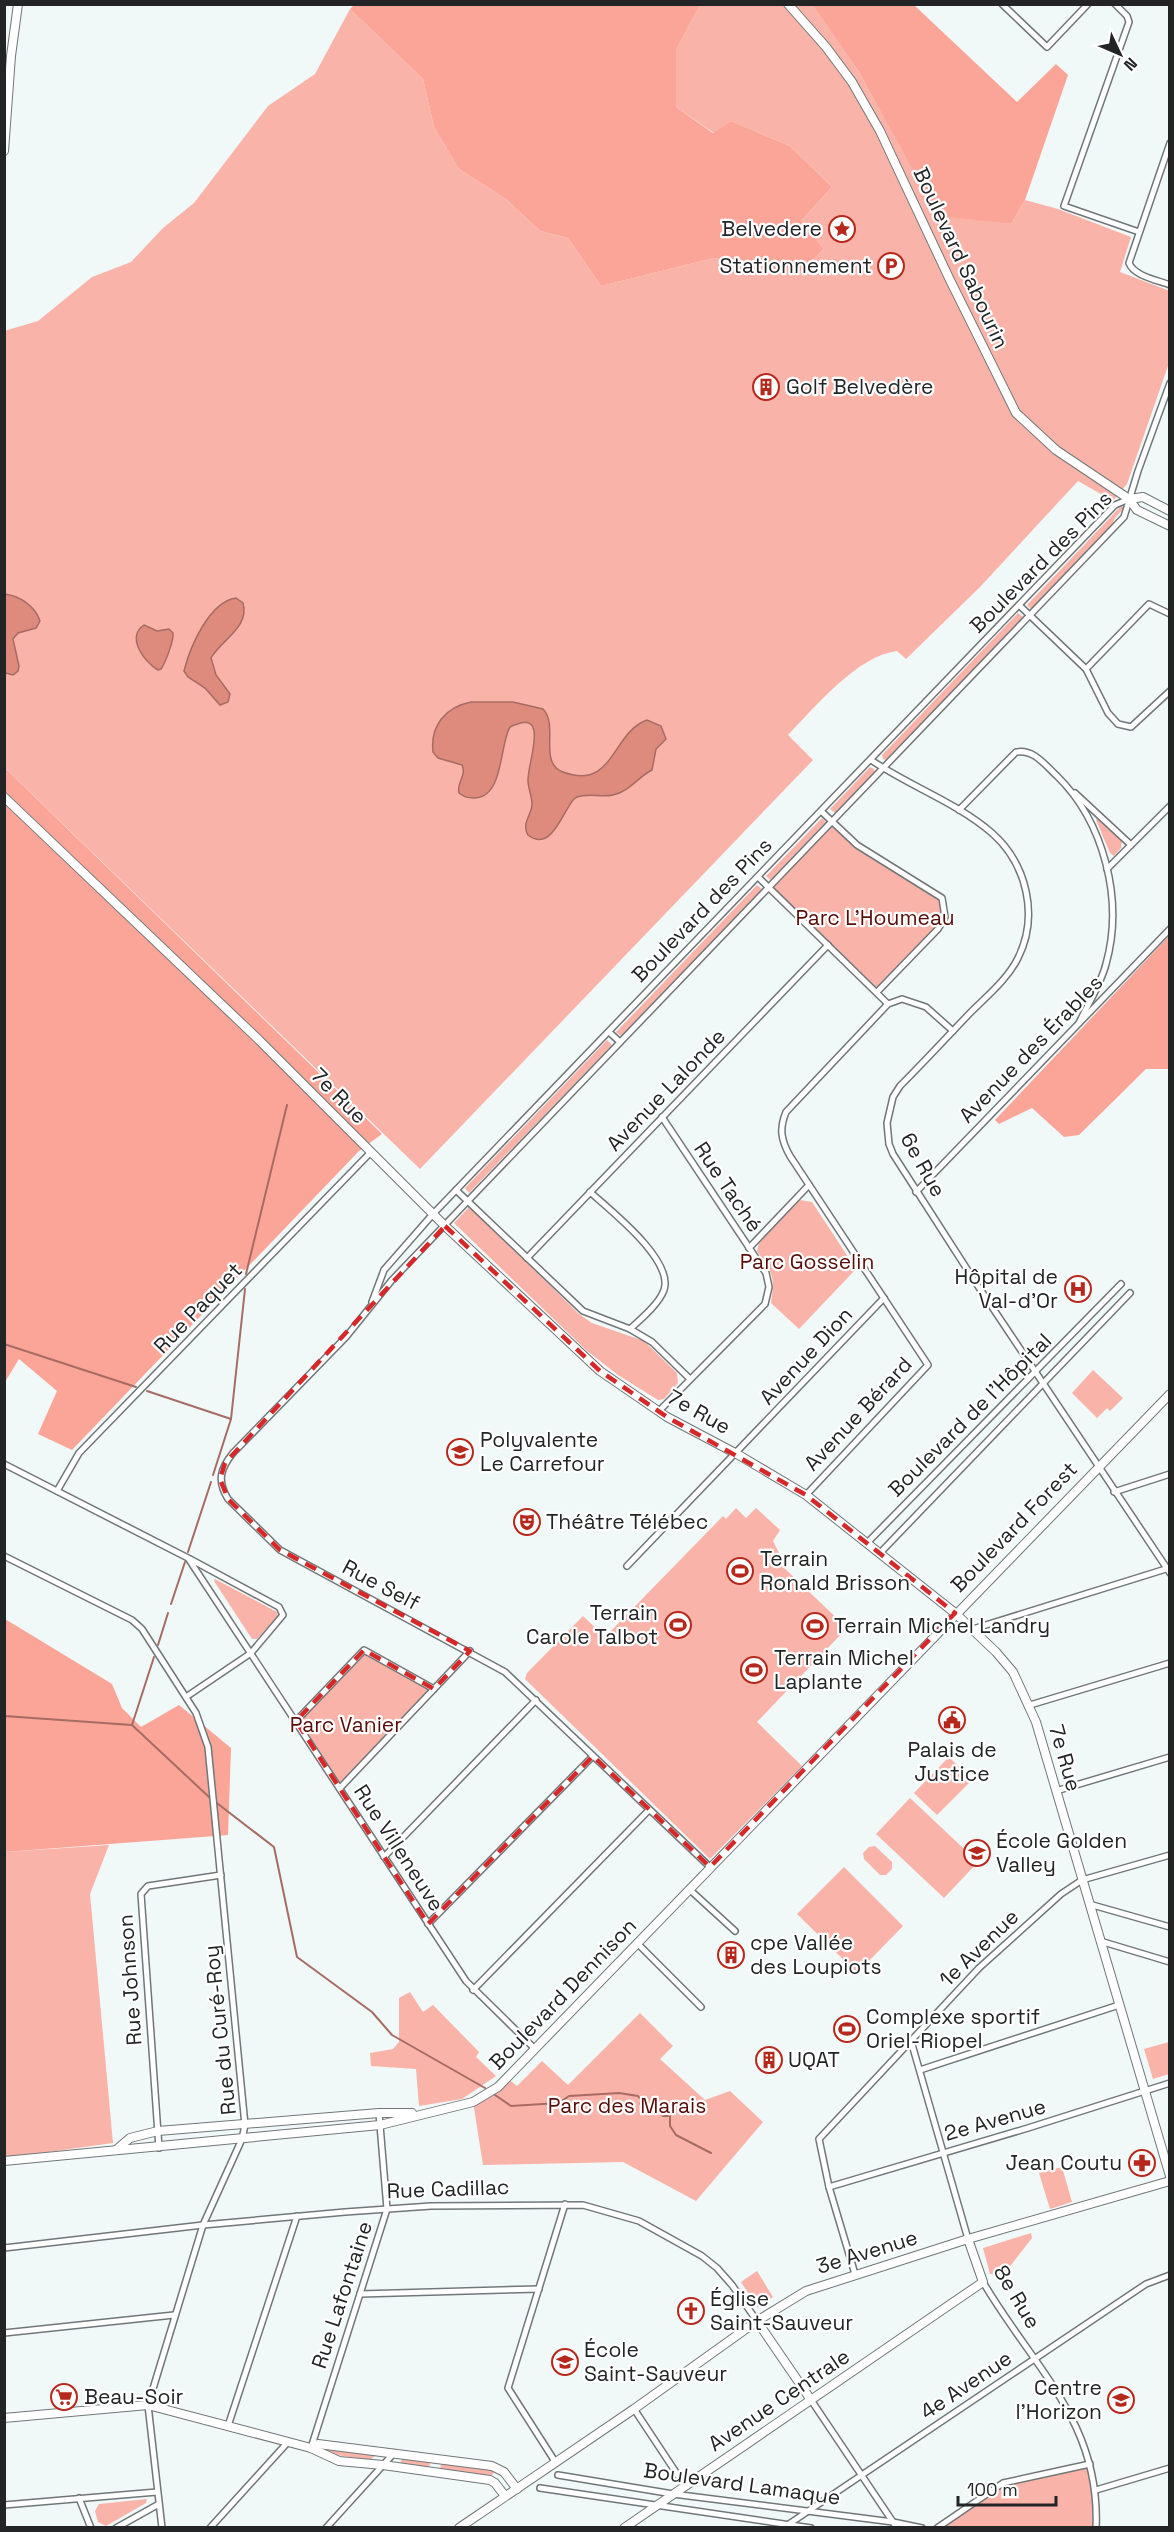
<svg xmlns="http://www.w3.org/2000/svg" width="1174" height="2532" font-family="'Space Grotesk',sans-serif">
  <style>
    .green { fill: #fab3a8 }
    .forest { fill: #fba598 }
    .water { fill: #de8b7e; stroke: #a66c63; stroke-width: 1.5 }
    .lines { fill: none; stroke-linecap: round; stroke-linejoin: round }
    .stream { stroke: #a66c63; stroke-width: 2 }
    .street-casing { stroke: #717778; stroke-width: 8 }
    .secondary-casing { stroke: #717778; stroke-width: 10 }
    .street { stroke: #fff; stroke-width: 5 }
    .secondary { stroke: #fff; stroke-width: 8 }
    .marked { fill: none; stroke: #d62828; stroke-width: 4.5; stroke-dasharray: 12 8; stroke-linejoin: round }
    .labels { text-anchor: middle; stroke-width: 4.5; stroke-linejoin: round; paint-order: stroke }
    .poi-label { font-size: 21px; fill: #222425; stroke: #fff; text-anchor: start }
    .street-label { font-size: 21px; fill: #222425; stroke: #fff }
    .park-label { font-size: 21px; fill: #570c07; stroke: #fff }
  </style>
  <rect width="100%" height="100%" fill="#f1f8f8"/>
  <g class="green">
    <path d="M813,4L859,72L938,215L1011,224L1025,200L1058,209L1131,237L1120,272L1170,291L1169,363L1127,484L1113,501L1078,481L980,587L906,659L897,651C857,656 816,706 788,735L813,760L420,1169L5,768L4,331L38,321L92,277L131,262L163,228L194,203L268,106L315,74L350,9L423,79L434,127L459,169L506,199L540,231L568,238L601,286L714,258L798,274L824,249L801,221L832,187L790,146L731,121L714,133L676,107V50L700,5Z"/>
    <polygon points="1121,506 1124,508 1115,518 1112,525 1031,609 1027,605"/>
    <polygon points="1018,613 1023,617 886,760 883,759 882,755"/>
    <polygon points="870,767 874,769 875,772 835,813 830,809"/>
    <polygon points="1098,817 1122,841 1121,848 1114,856 1110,853 1096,820"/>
    <polygon points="822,818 826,822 770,880 766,876"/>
    <polygon points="832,821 857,845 942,898 945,917 938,929 877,992 769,887"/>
    <polygon points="757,885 762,889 621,1036 616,1032"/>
    <polygon points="607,1040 612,1045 469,1193 465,1188"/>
    <path d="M800,1200L812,1202L856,1269L799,1329L771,1303C775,1275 773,1274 757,1251L759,1242Z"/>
    <polygon points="470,1206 579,1314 592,1323 644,1341 677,1373 678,1383 664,1399 658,1400 618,1375 586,1350 454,1223"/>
    <polygon points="1093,1370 1123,1398 1110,1411 1107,1408 1097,1418 1072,1393"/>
    <polygon points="736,1508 746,1518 756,1508 780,1530 773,1541 781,1557 778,1562 847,1628 757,1722 802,1766 710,1859 525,1679 527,1673 583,1616 605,1637 723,1516 726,1519"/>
    <polygon points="215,1579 277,1612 278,1616 257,1639 252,1639 214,1581"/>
    <polygon points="364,1650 434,1689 340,1788 296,1721"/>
    <polygon points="949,1757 972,1780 937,1815 914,1793"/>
    <polygon points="910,1798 978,1862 944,1898 876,1834"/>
    <polygon points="109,1845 90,1894 113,2143 5,2158 5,1852"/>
    <polygon points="875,1846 892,1862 892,1869 886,1875 880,1875 864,1859 863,1853 869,1847"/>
    <polygon points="844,1867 903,1926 857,1973 797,1914"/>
    <polygon points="410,1992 423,2012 433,2005 479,2052 476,2057 496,2076 462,2099 419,2106 416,2069 371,2066 370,2053 393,2049 399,2042 399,1998"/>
    <polygon points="640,2013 673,2046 660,2059 705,2100 730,2091 763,2122 696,2201 623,2162 483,2165 473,2102 507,2078 517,2086 542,2061 568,2085"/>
    <polygon points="1169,2042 1169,2074 1153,2079 1144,2049"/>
    <polygon points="1062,2167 1072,2202 1050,2209 1039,2173"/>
    <polygon points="1031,2233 1032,2238 1004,2274 990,2274 983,2248"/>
    <polygon points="757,2271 773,2297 758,2308 741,2282"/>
    <polygon points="322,2447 376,2455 370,2460 323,2453 321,2450"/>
    <polygon points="402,2458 429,2461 430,2465 426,2468 404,2464 401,2463"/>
    <polygon points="442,2463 492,2469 494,2473 489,2477 444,2470 440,2467"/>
    <polygon points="1090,2464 1096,2527 937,2528 1003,2483"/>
    <polygon points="147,2499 146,2503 106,2526 98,2522 95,2511 99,2504"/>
  </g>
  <g class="forest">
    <polygon points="354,5 700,5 676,50 676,107 713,133 731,121 790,146 832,187 801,221 824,249 798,274 714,258 601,286 568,238 540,231 506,199 459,169 434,127 423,79 350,9"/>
    <polygon points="813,5 914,5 1017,102 1056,64 1068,75 1025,200 1011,224 938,216 859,72"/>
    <polygon points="5,768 382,1134 359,1151 72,1450 38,1434 57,1391 19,1359 5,1382"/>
    <polygon points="1169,936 1169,1069 1146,1069 1079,1135 1064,1137 1032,1108 999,1124 995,1120"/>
    <polygon points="5,1619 112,1684 122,1708 141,1727 179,1705 231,1748 228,1835 5,1852"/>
  </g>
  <g class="water">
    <path d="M5,594C20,596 35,606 40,621L36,628L18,633L13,639L19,666L18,671L13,675L5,673Z"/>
    <path d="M236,598L243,603C250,627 221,640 211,658L216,675L230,694L228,702L220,705L205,688L188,677L184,671C190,647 209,602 236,598Z"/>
    <path d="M144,625L157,631L169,629L173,633C174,639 166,662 161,669L158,670C144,662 126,637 144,625Z"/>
    <path d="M471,702H513L543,709C559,725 538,763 563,772C614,791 612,732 647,720L661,726L666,739L656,749L652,770C638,777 629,792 613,795C600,798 587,792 575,798C563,809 552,854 528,835C521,823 532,815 532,804C532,796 528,788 528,781C527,763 552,706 510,727C499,746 504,799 473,798C467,798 464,797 459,793C456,783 467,776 462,765L438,758L433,752C430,725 446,707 471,702Z"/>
  </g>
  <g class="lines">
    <g class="stream">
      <polyline points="246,1274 287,1105"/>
      <polyline points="4,1344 136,1387"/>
      <polyline points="147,1391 231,1419"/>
      <polyline points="213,1475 231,1419 245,1289"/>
      <polyline points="188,1552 211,1482"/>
      <polyline points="171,1604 185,1562"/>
      <polyline points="158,1645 168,1613"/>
      <polyline points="4,1716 132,1725 209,1797 274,1847 297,1957 372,2012 392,2035 485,2088"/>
      <polyline points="132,1725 154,1657"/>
      <polyline points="495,2095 511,2106 559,2103 569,2096 619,2093 638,2096 641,2100 640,2104 644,2107 653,2105 663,2116 670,2116 670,2126 676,2135 711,2153"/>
    </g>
    <defs>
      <g id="street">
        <polyline points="1002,4 1047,47 1088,4"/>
        <polyline points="1115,4 1127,16 1129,22 1064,206 1139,232"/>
        <path d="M1170,143L1129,263C1134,276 1157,280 1170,285"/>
        <polyline points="1019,605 1086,669 1108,713 1118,724 1131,727 1170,691"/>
        <polyline points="1086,669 1149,604 1170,614"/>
        <path d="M871,760C909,786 956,802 992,833C1027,864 1039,916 1018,958C1007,980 987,996 970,1013C947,1037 924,1062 900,1086L893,1097L887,1123L889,1144L893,1154L974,1280L1170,1573"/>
        <polyline points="1075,793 1131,845"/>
        <path d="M959,810L1016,752C1034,749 1044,764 1057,776C1104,822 1124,900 1106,964C1101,984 1088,1004 1079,1023"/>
        <polyline points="821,811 857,845 942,898 945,917 938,929 877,992"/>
        <polyline points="1107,869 1170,806"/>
        <polyline points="758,877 888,1004"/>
        <polyline points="609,1032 620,1042"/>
        <polyline points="456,1190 583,1311 630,1329 652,1342 690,1379"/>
        <path d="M590,1192C610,1210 674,1260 664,1290C659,1304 641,1319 630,1329"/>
        <polyline points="916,1192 1170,929"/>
        <polyline points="749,1248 809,1185"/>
        <polyline points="527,1258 828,945"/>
        <polyline points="372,1302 384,1270 433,1214 1115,505 1129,499"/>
        <polyline points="659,1411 765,1304 769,1287 766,1273 662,1117"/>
        <polyline points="4,1464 188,1558 466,1981 535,2049"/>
        <polyline points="57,1491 79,1453 370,1153"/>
        <polyline points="1114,1492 1170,1474"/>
        <path d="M806,1495L928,1365L790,1156C781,1140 779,1129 786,1112L888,1004L902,999L926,1007L953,1031"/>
        <polyline points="867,1543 1121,1284"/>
        <polyline points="880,1553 1130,1293"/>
        <polyline points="4,1556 132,1620 142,1629 196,1713 208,1747 245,2125 242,2139 203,2225 148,2405 162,2528"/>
        <polyline points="627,1566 884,1298"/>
        <polyline points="973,1629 1169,1568"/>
        <polyline points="186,1697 251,1653 283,1615 279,1607 190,1559"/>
        <polyline points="1030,1705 1170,1663"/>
        <polyline points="296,1721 364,1650 434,1689"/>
        <polyline points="340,1788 470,1651"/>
        <polyline points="1056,1791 1170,1757"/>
        <polyline points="384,1857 536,1700"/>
        <path d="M710,1867L505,1672L280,1550L228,1499C217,1481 220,1469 233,1453L346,1337L392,1280L1124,517L1138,471L1170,383"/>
        <polyline points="689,1889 735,1931"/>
        <polyline points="1089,1904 1170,1927"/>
        <polyline points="428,1924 593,1756"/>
        <polyline points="1100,1941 1170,1962"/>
        <polyline points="637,1943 701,2007"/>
        <polyline points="473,1990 649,1810"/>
        <polyline points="911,2041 968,2239"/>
        <polyline points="920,2070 1119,2005"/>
        <polyline points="159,2148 141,1894 148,1886 221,1875"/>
        <polyline points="829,2187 1028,2128 1170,2083"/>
        <polyline points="4,2248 203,2225 345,2212 431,2206 583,2205 639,2221 702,2256 717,2268 732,2285 757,2321"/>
        <polyline points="855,2274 829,2187 819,2139 979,1968 1061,1894 1082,1880 1170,1855"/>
        <path d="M983,2282C1032,2366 1101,2422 1096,2528"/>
        <polyline points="360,2294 539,2289"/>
        <polyline points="4,2333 174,2315"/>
        <polyline points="811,2400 897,2528"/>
        <polyline points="634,2409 685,2486"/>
        <polyline points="228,2426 297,2216"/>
        <polyline points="311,2448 387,2209 379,2113"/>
        <polyline points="556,2463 508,2388 565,2204"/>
        <polyline points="558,2475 673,2494 893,2522 922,2528"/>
        <polyline points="540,2488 811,2528"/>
        <polyline points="1096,2490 1170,2468"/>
        <polyline points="79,2498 91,2528"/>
        <polyline points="4,2505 157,2492"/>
        <polyline points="116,2528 159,2504"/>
        <polyline points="210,2528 288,2442"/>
        <polyline points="326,2528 394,2453"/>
        <polyline points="783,2528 1146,2284 1170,2275"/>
        <polyline points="937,2528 1003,2483 1090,2464"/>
      </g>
      <g id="secondary">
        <polyline points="788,4 826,47 852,82 880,131 949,278 1016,413 1056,450 1129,499 1137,510 1170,526"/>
        <polyline points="4,151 11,56 18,4"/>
        <polyline points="1129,499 1143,497 1170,511"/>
        <polyline points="4,797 259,1040 445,1226 600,1371 667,1417 737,1454 806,1495 955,1613 996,1652 1013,1672 1036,1722 1170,2176"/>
        <polyline points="116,2150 130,2138 158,2131 379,2113 412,2113"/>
        <polyline points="4,2161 380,2125 473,2102 498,2087 1170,1394"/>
        <polyline points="757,2321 811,2400"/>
        <polyline points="4,2418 148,2405 311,2448 339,2461 383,2465 490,2480 495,2483 505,2496"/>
        <polyline points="311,2448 318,2444 492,2466 504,2472 517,2489"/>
        <polyline points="459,2528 634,2409 757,2321 806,2291 968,2239 1170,2181"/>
        <polyline points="624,2528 983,2282 968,2239"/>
      </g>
    </defs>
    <use href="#street" class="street-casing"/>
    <use href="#secondary" class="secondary-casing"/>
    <use href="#street" class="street"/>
    <use href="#secondary" class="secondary"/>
  </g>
  <path class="marked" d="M445,1226L600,1371L667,1417L806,1495L955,1613L710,1867L593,1756L428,1924L296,1721L364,1650L434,1689L470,1651L280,1550L228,1499L220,1479L225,1463Z"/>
  <defs>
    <symbol id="sight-ring" viewBox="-11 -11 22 22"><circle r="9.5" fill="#fff" stroke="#b6281c" stroke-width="1.5"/><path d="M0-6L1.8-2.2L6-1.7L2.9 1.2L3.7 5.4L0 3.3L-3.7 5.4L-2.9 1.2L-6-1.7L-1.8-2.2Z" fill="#b6281c"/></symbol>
    <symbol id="parking-ring" viewBox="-11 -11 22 22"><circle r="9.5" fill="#fff" stroke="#b6281c" stroke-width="1.5"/><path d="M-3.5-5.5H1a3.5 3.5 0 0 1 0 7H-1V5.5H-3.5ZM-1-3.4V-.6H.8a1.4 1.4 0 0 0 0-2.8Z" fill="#b6281c"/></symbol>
    <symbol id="building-ring" viewBox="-11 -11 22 22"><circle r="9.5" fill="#fff" stroke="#b6281c" stroke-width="1.5"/><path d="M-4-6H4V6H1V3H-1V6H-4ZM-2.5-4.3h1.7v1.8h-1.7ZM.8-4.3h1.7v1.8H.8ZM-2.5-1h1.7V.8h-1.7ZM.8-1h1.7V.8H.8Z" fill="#b6281c"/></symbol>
    <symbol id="hospital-ring" viewBox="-11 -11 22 22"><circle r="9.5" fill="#fff" stroke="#b6281c" stroke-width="1.5"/><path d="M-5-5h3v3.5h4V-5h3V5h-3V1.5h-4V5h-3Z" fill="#b6281c"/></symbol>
    <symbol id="school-ring" viewBox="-11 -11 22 22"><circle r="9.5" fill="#fff" stroke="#b6281c" stroke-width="1.5"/><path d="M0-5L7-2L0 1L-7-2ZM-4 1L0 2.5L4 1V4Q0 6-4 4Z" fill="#b6281c"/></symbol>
    <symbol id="theatre-ring" viewBox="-11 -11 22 22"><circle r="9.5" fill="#fff" stroke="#b6281c" stroke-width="1.5"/><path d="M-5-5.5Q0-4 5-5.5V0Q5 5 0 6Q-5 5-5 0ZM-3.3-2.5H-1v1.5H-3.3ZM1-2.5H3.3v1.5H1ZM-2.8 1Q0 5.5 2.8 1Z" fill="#b6281c"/></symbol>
    <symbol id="stadium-ring" viewBox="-11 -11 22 22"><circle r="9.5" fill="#fff" stroke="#b6281c" stroke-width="1.5"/><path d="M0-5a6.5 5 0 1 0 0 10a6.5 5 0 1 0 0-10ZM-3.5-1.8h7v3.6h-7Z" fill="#b6281c"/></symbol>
    <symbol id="civic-ring" viewBox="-11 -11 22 22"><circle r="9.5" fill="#fff" stroke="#b6281c" stroke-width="1.5"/><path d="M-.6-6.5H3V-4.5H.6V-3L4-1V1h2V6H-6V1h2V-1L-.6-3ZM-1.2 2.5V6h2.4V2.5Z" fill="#b6281c"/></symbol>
    <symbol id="pharmacy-ring" viewBox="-11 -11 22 22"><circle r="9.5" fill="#fff" stroke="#b6281c" stroke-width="1.5"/><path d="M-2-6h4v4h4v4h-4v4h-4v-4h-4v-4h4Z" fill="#b6281c"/></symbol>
    <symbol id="church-ring" viewBox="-11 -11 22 22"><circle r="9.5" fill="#fff" stroke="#b6281c" stroke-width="1.5"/><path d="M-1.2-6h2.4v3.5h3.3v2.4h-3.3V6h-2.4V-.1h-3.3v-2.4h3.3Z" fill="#b6281c"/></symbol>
    <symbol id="supermarket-ring" viewBox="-11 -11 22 22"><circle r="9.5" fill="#fff" stroke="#b6281c" stroke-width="1.5"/><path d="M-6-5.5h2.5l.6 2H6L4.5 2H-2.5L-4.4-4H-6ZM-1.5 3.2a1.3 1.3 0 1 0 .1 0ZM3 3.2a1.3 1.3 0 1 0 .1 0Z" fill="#b6281c"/></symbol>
  </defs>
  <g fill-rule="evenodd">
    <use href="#sight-ring" x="827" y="214" width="30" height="30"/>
    <use href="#parking-ring" x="876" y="251" width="30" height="30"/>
    <use href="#building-ring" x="751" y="372" width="30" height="30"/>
    <use href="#hospital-ring" x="1063" y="1274" width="30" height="30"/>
    <use href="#school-ring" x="445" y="1437" width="30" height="30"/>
    <use href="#theatre-ring" x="512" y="1507" width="30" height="30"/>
    <use href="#stadium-ring" x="725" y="1556" width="30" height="30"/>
    <use href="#stadium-ring" x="663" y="1610" width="30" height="30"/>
    <use href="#stadium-ring" x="800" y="1611" width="30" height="30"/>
    <use href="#stadium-ring" x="739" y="1655" width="30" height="30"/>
    <use href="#civic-ring" x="937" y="1705" width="30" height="30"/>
    <use href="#school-ring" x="962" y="1838" width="30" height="30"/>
    <use href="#building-ring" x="716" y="1940" width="30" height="30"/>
    <use href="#stadium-ring" x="832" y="2014" width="30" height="30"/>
    <use href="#building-ring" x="754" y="2045" width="30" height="30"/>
    <use href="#pharmacy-ring" x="1127" y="2148" width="30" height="30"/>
    <use href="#church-ring" x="676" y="2296" width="30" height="30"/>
    <use href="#school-ring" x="550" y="2347" width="30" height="30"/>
    <use href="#supermarket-ring" x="49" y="2382" width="30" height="30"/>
    <use href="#school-ring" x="1106" y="2385" width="30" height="30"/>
  </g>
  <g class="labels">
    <g class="poi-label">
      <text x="822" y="236" text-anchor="end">Belvedere</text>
      <text x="872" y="273" text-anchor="end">Stationnement</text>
      <text x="786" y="394">Golf Belvedère</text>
      <text x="1058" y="1284" text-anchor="end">Hôpital de<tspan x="1058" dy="24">Val-d’Or</tspan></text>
      <text x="480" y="1447">Polyvalente<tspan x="480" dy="24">Le Carrefour</tspan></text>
      <text x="546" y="1529">Théâtre Télébec</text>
      <text x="760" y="1566">Terrain<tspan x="760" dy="24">Ronald Brisson</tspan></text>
      <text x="658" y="1620" text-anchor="end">Terrain<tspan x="658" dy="24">Carole Talbot</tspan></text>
      <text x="834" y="1633">Terrain Michel Landry</text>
      <text x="774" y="1665">Terrain Michel<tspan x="774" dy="24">Laplante</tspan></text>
      <text x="952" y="1757" text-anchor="middle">Palais de<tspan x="952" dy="24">Justice</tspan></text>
      <text x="996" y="1848">École Golden<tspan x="996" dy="24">Valley</tspan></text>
      <text x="750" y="1950">cpe Vallée<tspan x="750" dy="24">des Loupiots</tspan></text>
      <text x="866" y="2024">Complexe sportif<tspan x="866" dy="24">Oriel-Riopel</tspan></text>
      <text x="788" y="2067">UQAT</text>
      <text x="1122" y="2170" text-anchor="end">Jean Coutu</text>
      <text x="710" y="2306">Église<tspan x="710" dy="24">Saint-Sauveur</tspan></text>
      <text x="584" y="2357">École<tspan x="584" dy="24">Saint-Sauveur</tspan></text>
      <text x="1102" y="2395" text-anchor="end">Centre<tspan x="1102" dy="24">l'Horizon</tspan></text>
      <text x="84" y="2404">Beau-Soir</text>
    </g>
    <g class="street-label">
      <text transform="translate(961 258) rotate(65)" y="7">Boulevard Sabourin</text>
      <text transform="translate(1041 562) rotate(-45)" y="7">Boulevard des Pins</text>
      <text transform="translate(702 910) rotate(-46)" y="7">Boulevard des Pins</text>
      <text transform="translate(1031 1049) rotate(-46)" y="7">Avenue des Érables</text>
      <text transform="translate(666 1090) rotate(-46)" y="7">Avenue Lalonde</text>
      <text transform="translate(339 1096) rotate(45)" y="7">7e Rue</text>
      <text transform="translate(923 1165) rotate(61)" y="7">6e Rue</text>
      <text transform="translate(728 1187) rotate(56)" y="7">Rue Taché</text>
      <text transform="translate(198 1308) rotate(-46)" y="7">Rue Paquet</text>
      <text transform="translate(806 1356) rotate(-47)" y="7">Avenue Dion</text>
      <text transform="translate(699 1412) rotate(29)" y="7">7e Rue</text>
      <text transform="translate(858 1414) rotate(-47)" y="7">Avenue Bérard</text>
      <text transform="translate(970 1415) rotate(-45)" y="7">Boulevard de l'Hôpital</text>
      <text transform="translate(1014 1527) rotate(-46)" y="7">Boulevard Forest</text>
      <text transform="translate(381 1585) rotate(28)" y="7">Rue Self</text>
      <text transform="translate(1065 1758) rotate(74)" y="7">7e Rue</text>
      <text transform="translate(399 1848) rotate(57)" y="7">Rue Villeneuve</text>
      <text transform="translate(979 1948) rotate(-44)" y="7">1e Avenue</text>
      <text transform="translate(130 1980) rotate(-94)" y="7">Rue Johnson</text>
      <text transform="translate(563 1994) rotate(-46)" y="7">Boulevard Dennison</text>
      <text transform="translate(220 2030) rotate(-96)" y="7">Rue du Curé-Roy</text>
      <text transform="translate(995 2120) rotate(-16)" y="7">2e Avenue</text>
      <text transform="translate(448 2189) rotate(-2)" y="7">Rue Cadillac</text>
      <text transform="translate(867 2252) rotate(-17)" y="7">3e Avenue</text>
      <text transform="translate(342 2295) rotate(-72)" y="7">Rue Lafontaine</text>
      <text transform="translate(1017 2297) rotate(59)" y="7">8e Rue</text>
      <text transform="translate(966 2385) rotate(-34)" y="7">4e Avenue</text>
      <text transform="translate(779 2400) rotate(-34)" y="7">Avenue Centrale</text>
      <text transform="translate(742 2484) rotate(8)" y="7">Boulevard Lamaque</text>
    </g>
    <g class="park-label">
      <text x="875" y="925">Parc L'Houmeau</text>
      <text x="807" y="1269">Parc Gosselin</text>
      <text x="346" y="1732">Parc Vanier</text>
      <text x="627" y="2113">Parc des Marais</text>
    </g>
  </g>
  <rect width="1174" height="2532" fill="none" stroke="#222425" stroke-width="12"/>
  <g transform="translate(1120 54) rotate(134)" stroke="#ffffff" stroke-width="4.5" paint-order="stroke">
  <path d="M0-4.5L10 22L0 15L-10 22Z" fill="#222425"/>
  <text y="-9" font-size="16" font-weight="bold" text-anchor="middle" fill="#222425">N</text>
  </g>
  <path d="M958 2496v9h98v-9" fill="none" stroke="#222425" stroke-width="3"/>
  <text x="967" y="2496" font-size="18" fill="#222425" stroke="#ffffff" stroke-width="4.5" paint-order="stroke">100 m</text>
</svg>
